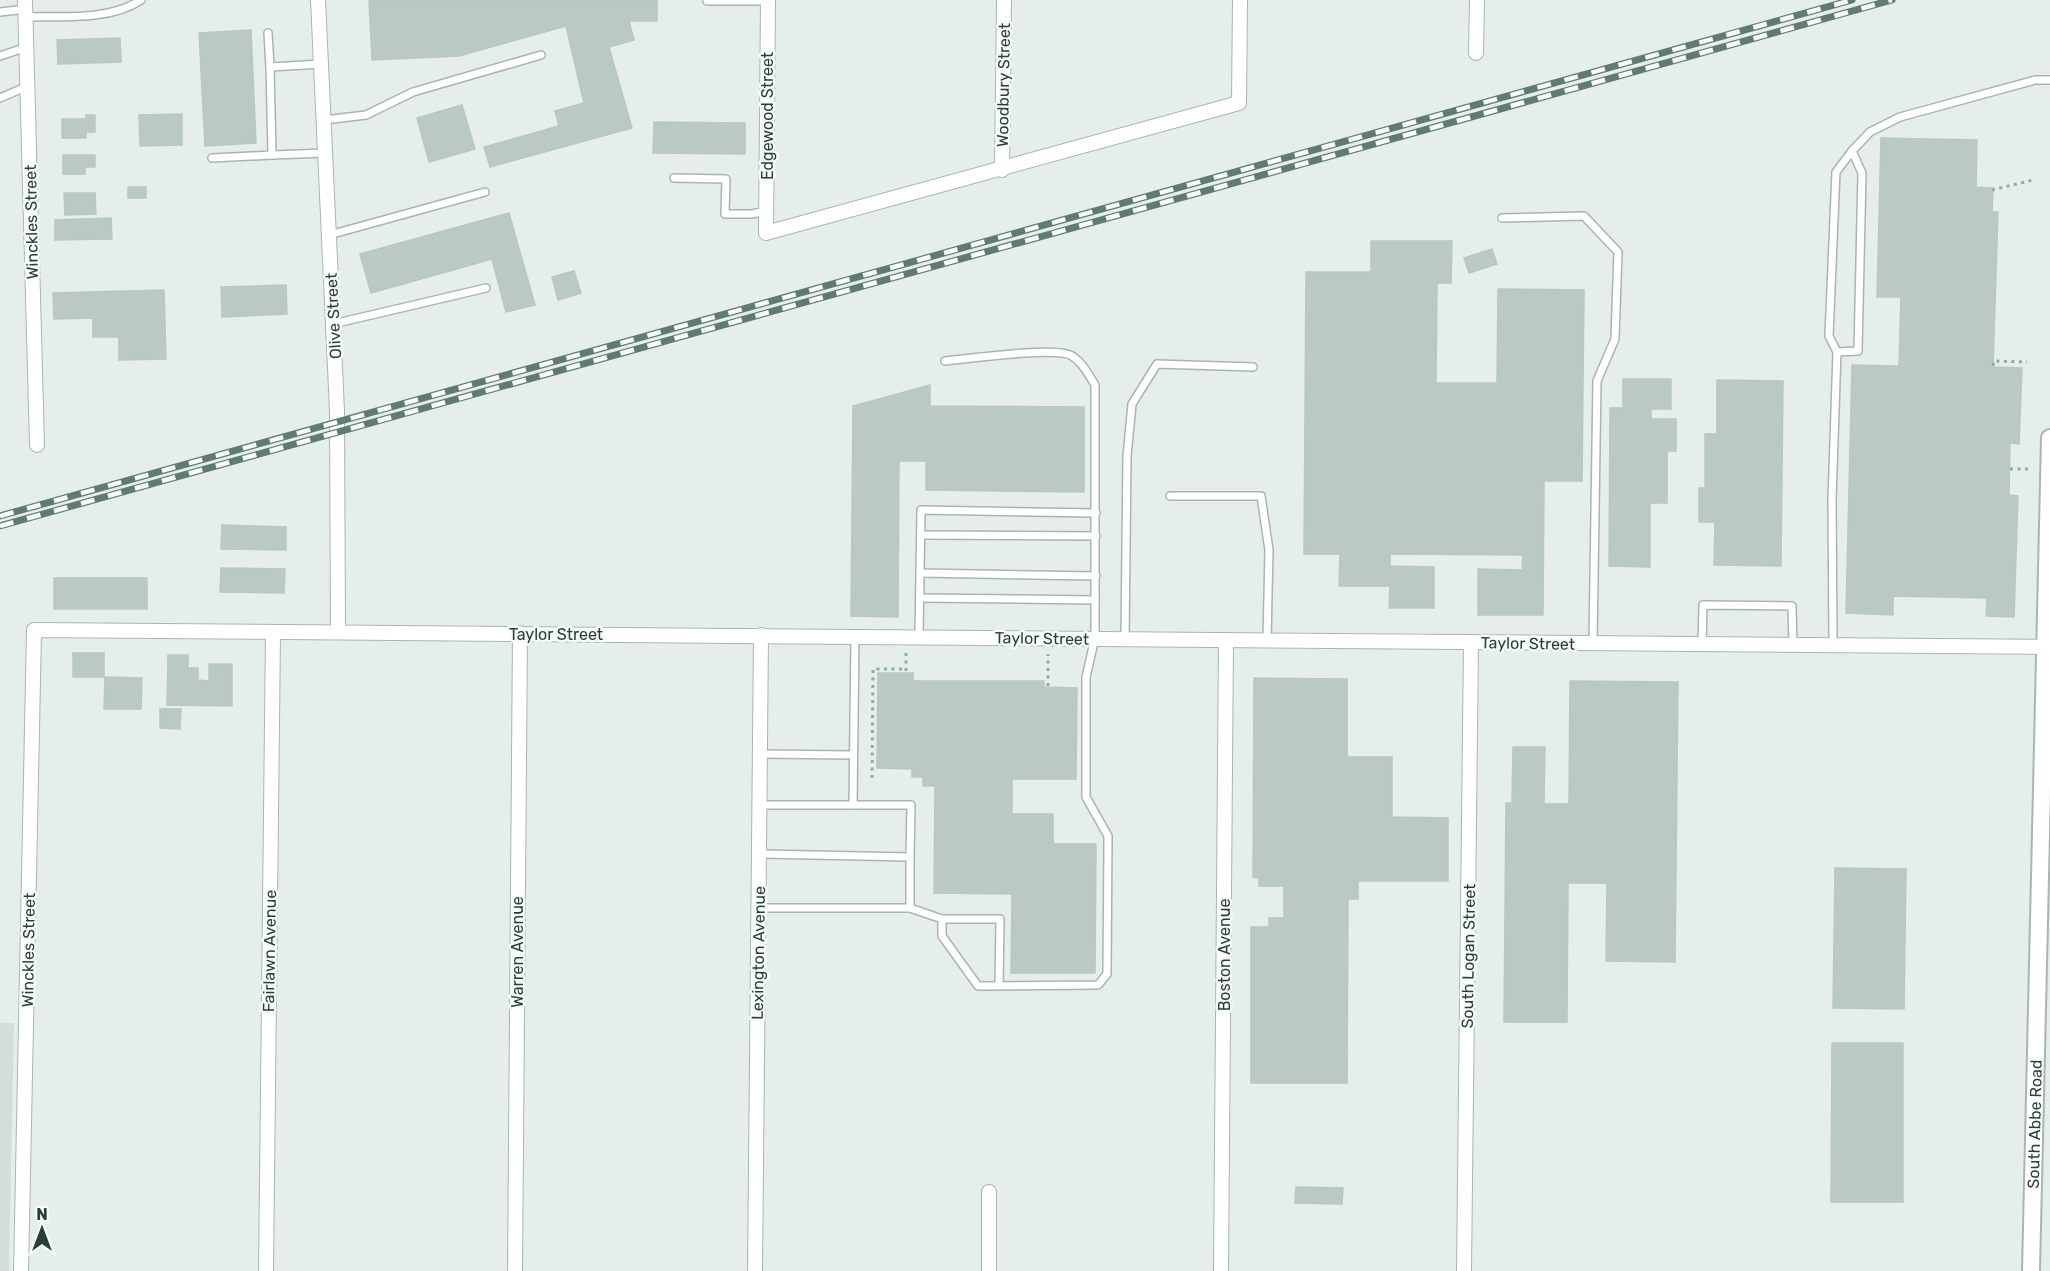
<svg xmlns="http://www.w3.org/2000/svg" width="2050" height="1271" font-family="Rubik,sans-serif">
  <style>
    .built { fill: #d4ded9 }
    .building { fill: #bbc9c3; stroke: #b8c8c0; stroke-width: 1.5 }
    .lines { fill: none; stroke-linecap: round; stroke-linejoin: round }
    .service-casing { stroke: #a8b6b1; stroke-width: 10 }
    .minor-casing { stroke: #a8b6b1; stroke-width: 16 }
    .tertiary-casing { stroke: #a8b6b1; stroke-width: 20 }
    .path { stroke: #87b0a1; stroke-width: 3; stroke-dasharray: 3 4.5; stroke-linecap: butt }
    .service { stroke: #fff; stroke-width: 7 }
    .minor { stroke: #fff; stroke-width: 14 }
    .tertiary { stroke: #fff; stroke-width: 16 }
    .rail-casing { stroke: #607b72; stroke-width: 7 }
    .rail { stroke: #f6faf8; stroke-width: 4.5; stroke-dasharray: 14; stroke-linecap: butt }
    .labels { text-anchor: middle; stroke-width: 5; stroke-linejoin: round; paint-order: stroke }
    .street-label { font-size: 16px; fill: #254037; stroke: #f6faf8 }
  </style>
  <rect width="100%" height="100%" fill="#e6eeea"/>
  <polygon class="built" points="0,1023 14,1023 9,1271 0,1271"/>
  <g class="building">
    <polygon points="369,0 657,0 657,21 629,21 634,40 609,47 632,128 490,167 484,147 559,126 555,111 584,103 566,26 459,56 372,60"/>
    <polygon points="251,30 256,143 205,146 199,33"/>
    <polygon points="120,38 121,62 58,64 57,40"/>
    <polygon points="462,105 475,149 429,162 417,118"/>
    <polygon points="182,114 182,145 140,146 139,115"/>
    <polygon points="86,115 95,115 95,132 86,132 86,138 62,138 62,119 86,119"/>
    <polygon points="654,122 745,123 745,154 653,153"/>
    <polygon points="1881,138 1977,140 1976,187 1993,188 1992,212 1998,212 1993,367 2022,368 2019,444 2010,443 2009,495 2018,496 2014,617 1986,616 1987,598 1893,596 1893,615 1846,613 1852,365 1899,366 1901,297 1877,297"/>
    <polygon points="63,155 95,155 95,167 85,167 85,174 63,174"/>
    <rect x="128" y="187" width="18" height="11"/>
    <polygon points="64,193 95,193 96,214 65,215"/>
    <polygon points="509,213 535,305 506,312 492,259 371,293 360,254"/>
    <polygon points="111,218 112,239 55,240 55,220"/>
    <polygon points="1371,241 1452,241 1451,283 1437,283 1436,383 1497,383 1498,289 1584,290 1582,481 1544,481 1543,615 1478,615 1478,569 1522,570 1523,555 1390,554 1390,566 1434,567 1434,608 1389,608 1390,586 1339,586 1340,554 1304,554 1306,272 1371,272"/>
    <polygon points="1492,249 1497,264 1469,273 1464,258"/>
    <polygon points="574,271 581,293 558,300 552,277"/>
    <polygon points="286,285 287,314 222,317 221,287"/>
    <polygon points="164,290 166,359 119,360 119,337 93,337 93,318 54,319 53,293"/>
    <polygon points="1623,379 1671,379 1671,409 1651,409 1651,419 1676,419 1676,451 1667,451 1667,503 1650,503 1650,567 1609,566 1610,408 1623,408"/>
    <polygon points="1717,380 1783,381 1781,566 1714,565 1715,522 1699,522 1699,488 1705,488 1705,434 1717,434"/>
    <polygon points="930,385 930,406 1084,407 1084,492 926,490 926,461 899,461 898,617 851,616 853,406"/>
    <polygon points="222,525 286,527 286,550 221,549"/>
    <polygon points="221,568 285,569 284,593 220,592"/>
    <rect x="54" y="578" width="93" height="31"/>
    <rect x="73" y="653" width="31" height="24"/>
    <polygon points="168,655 188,655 188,668 198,668 198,680 209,681 209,664 232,664 232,706 167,705"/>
    <polygon points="878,673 913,673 913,681 1044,681 1044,687 1077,688 1076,779 1012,779 1012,814 1053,814 1053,844 1096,844 1095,973 1011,973 1012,894 934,893 935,786 923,786 923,777 912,777 912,769 877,768"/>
    <polygon points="105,677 142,678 141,709 104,709"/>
    <polygon points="1254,678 1347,679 1347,757 1392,757 1392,817 1448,818 1448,881 1358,881 1358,899 1348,899 1347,1083 1251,1083 1251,927 1269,927 1269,918 1284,918 1284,886 1259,886 1259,878 1253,877"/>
    <polygon points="1570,681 1678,682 1675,962 1606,961 1607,883 1568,883 1567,1022 1504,1022 1506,803 1512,803 1513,747 1545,747 1544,804 1569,804"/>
    <polygon points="160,709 181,709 180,729 160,728"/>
    <polygon points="1835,868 1906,869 1904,1009 1833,1008"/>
    <polygon points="1832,1043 1903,1043 1903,1202 1831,1202"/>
    <polygon points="1296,1187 1343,1188 1342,1204 1295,1203"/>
  </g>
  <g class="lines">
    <defs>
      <g id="service">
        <polyline points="707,1 768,1"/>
        <polyline points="0,12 26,9"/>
        <path d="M26,17C62,16 109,21 141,0"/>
        <polyline points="268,33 270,67 321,64"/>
        <polyline points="0,56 27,47"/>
        <polyline points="0,98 28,86"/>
        <polyline points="324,120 366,115 413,92 541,55"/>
        <polyline points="1852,151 1870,132 1900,117 2035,80 2050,80"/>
        <polyline points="272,155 325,153"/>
        <polyline points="212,158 272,155 270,67"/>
        <polyline points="674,178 726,179 725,214 752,214 766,211"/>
        <polyline points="1502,218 1584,216 1618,252 1615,339 1597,381 1593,643"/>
        <polyline points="329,235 485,192"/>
        <polyline points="333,324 486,288"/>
        <path d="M945,361C967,359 1056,346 1072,356C1082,362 1089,375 1095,385V638L1086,677V797L1108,836L1107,974L1098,985L978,986L942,936V919H1000L999,986"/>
        <polyline points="1170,496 1261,496 1269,550 1267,640"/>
        <polyline points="921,535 1096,536"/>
        <polyline points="920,573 1096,576"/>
        <polyline points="920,598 1095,600"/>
        <polyline points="919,637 921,510 1096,513"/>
        <polyline points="1125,639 1127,456 1132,404 1157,364 1253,367"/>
        <polyline points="1702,644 1703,605 1792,606 1793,645"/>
        <polyline points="1833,645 1832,499 1837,352 1829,336 1836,172 1852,151 1862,173 1858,351 1837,352"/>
        <polyline points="760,754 853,755"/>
        <polyline points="759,805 853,805 855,636"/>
        <polyline points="853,805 911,805 910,857"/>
        <polyline points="758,908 910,908 910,857 759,854"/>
        <polyline points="910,908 942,919"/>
      </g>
      <g id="minor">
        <polyline points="25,0 37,445"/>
        <polyline points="318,0 337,411 338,632"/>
        <polyline points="768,0 766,233 1239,103 1240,0"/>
        <polyline points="1476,53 1477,0"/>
        <polyline points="1002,170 1004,0"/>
        <polyline points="21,1271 34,630 2050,647"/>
        <polyline points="266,1271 273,632"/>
        <polyline points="515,1271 520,633"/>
        <polyline points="755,1271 761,635"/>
        <polyline points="989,1271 989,1192"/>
        <polyline points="1221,1271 1226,640"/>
        <polyline points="1464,1271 1471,642"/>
      </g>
      <g id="tertiary">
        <path id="s1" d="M2031,1271L2050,438"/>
      </g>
    </defs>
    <use href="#service" class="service-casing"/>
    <use href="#minor" class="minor-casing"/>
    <use href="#tertiary" class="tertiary-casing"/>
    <g class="path">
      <polyline points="1992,190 2033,180"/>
      <polyline points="1993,366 1994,361 2027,362"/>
      <polyline points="2010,469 2032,469"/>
      <polyline points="906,653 906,673"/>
      <polyline points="1048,686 1048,654"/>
      <polyline points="872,778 873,669 906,669"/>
    </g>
    <use href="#service" class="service"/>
    <use href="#minor" class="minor"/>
    <use href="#tertiary" class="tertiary"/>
    <defs>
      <g id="rail">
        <polyline points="0,516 1852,0"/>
        <polyline points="0,526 1892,0"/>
      </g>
    </defs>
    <use href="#rail" class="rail-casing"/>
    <use href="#rail" class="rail"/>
  </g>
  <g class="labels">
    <g class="street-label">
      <text transform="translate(1003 85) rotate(-89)" y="6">Woodbury Street</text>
      <text transform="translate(767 116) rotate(-90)" y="6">Edgewood Street</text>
      <text transform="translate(31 222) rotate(-91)" y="6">Winckles Street</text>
      <text transform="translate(333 316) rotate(-93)" y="6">Olive Street</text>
      <text x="556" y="640">Taylor Street</text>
      <text transform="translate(1042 638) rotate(1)" y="6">Taylor Street</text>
      <text transform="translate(1528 643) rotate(1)" y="6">Taylor Street</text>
      <text transform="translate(28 950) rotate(-89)" y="6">Winckles Street</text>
      <text transform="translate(269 951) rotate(-89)" y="6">Fairlawn Avenue</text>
      <text transform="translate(517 952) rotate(-90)" y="6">Warren Avenue</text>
      <text transform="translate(758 953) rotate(-89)" y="6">Lexington Avenue</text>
      <text transform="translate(1224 955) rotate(-90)" y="6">Boston Avenue</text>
      <text transform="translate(1468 956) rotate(-89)" y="6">South Logan Street</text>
      <text dy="6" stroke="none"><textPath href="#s1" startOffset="147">South Abbe Road</textPath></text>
    </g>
  </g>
  <g transform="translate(42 1229)" stroke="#f6faf8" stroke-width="4.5" paint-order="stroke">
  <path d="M0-4.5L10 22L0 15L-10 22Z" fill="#254037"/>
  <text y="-9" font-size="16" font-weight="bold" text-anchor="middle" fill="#254037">N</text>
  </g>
</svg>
